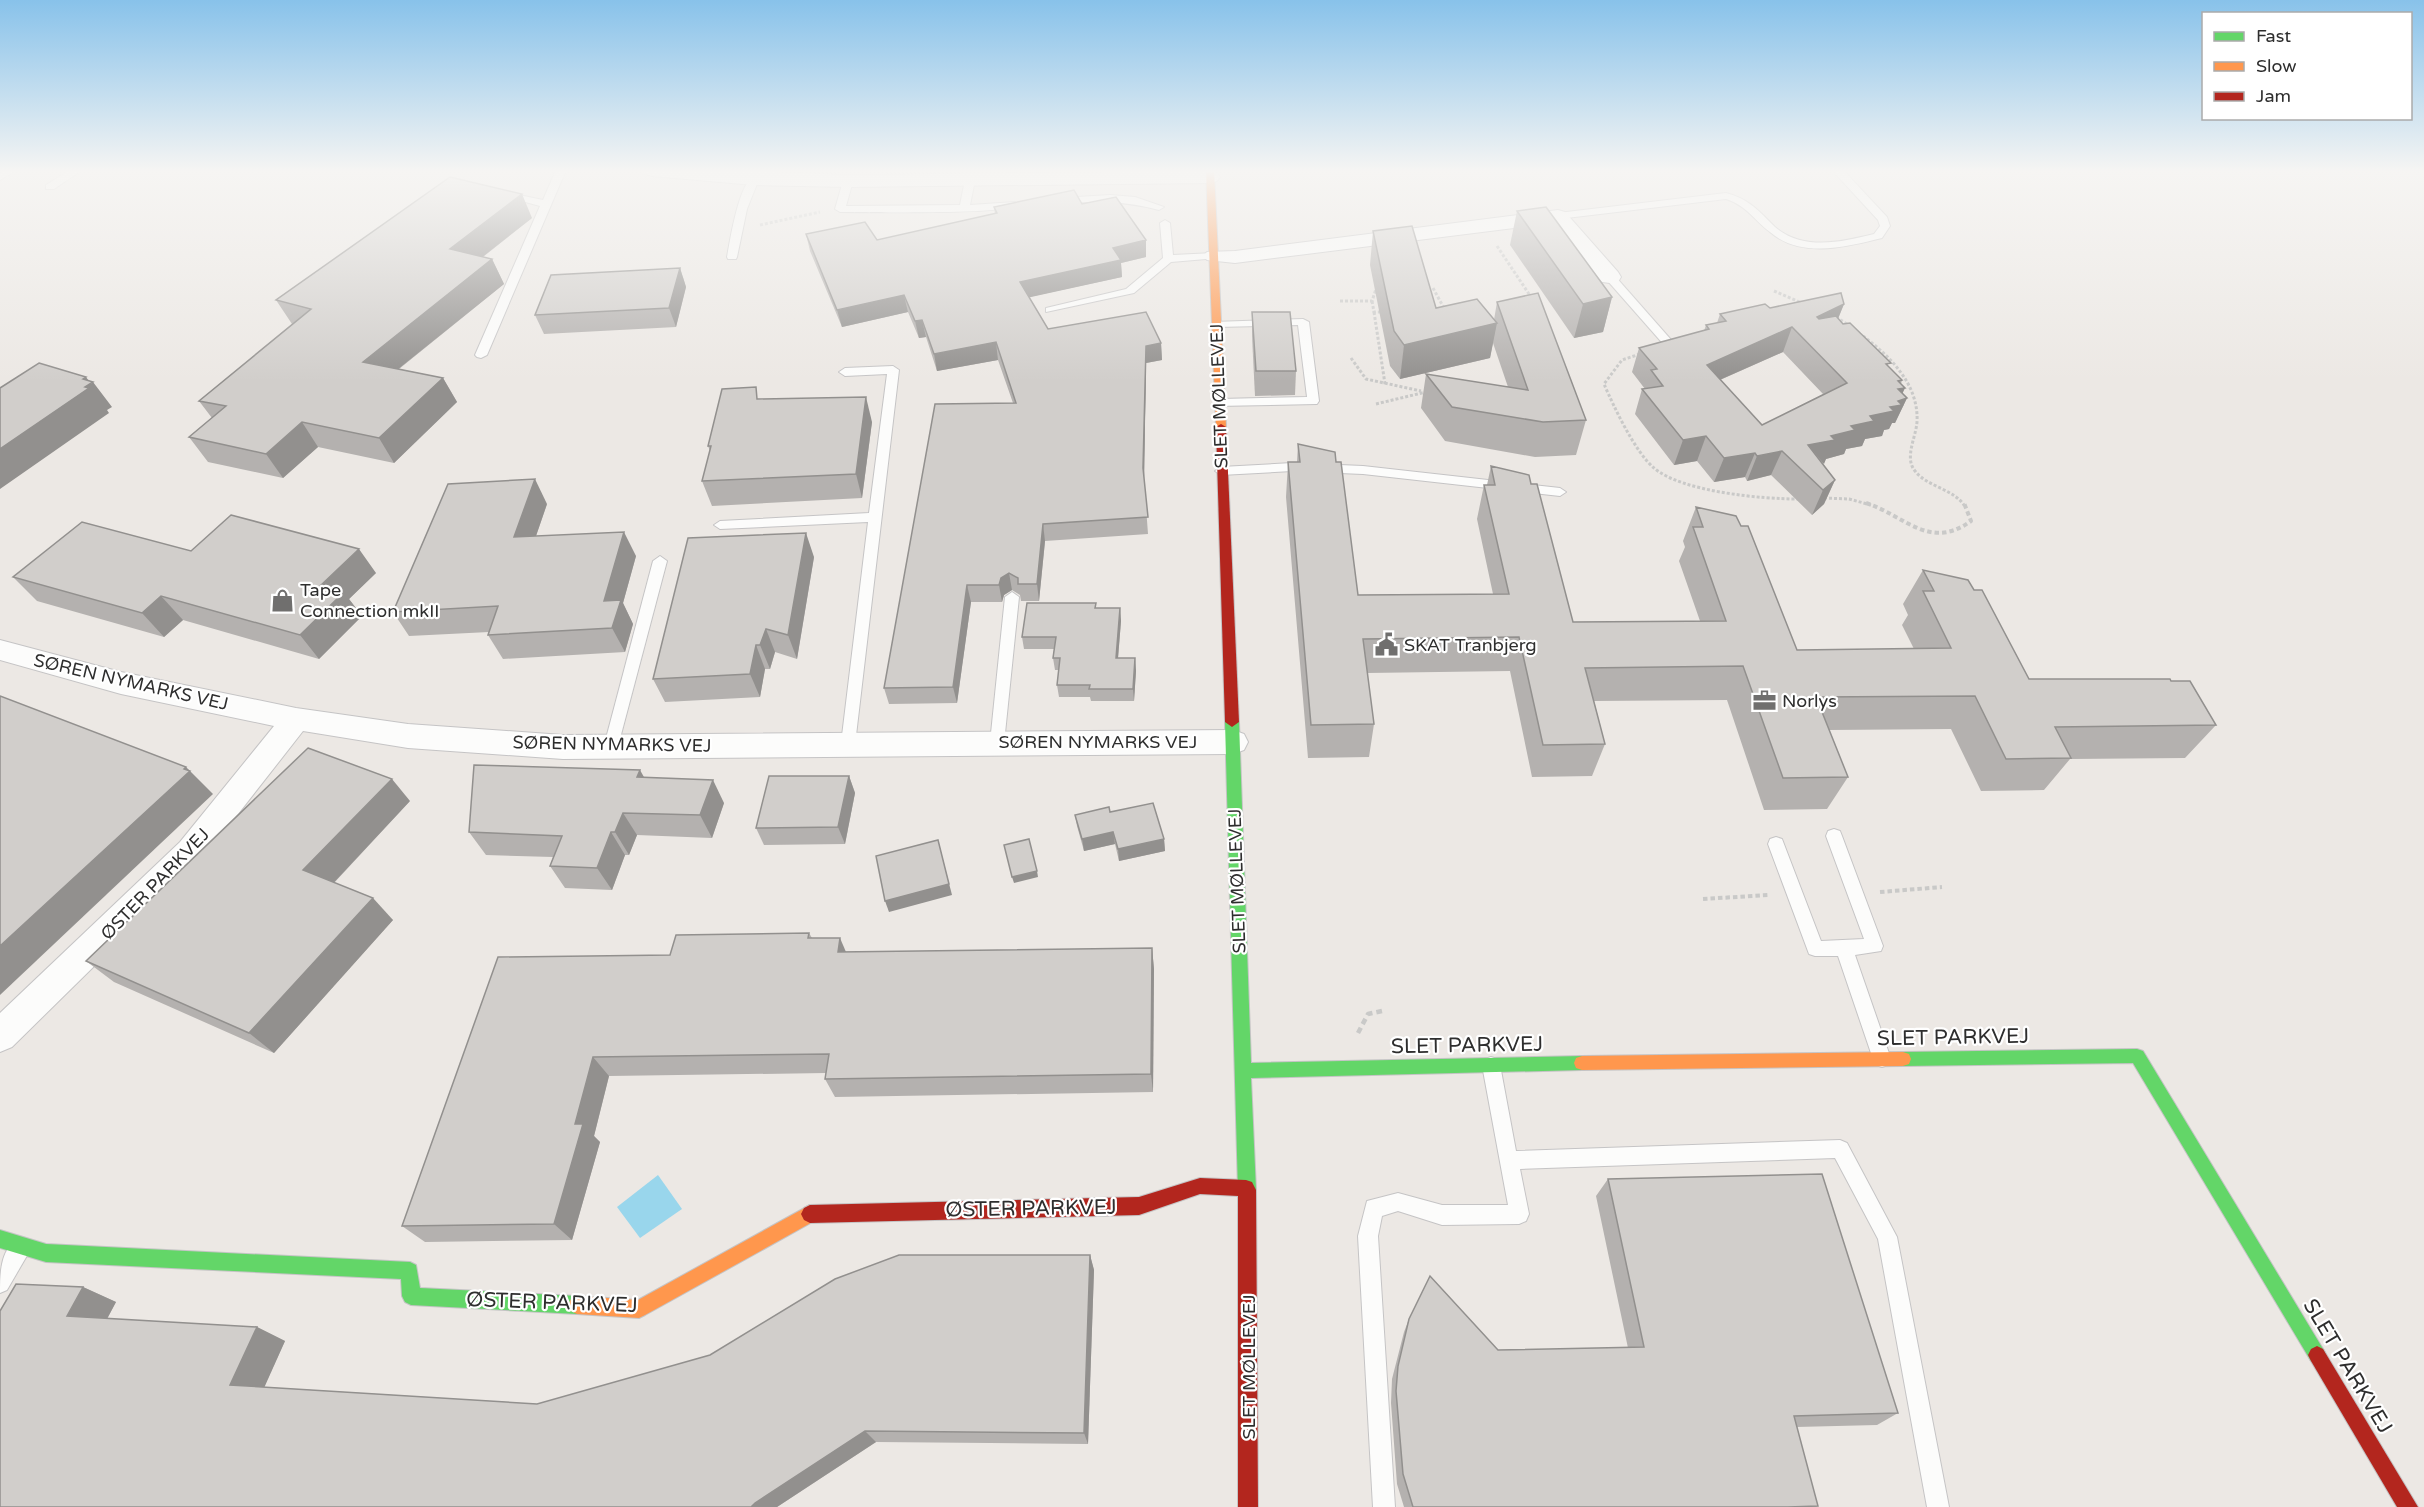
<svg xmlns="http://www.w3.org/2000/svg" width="2424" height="1507" font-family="'Varela Round',sans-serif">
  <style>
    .water { fill: #99d6ec }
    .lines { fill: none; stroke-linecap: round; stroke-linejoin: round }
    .lane-casing { stroke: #c5c4c5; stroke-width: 2 }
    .street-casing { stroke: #c5c4c5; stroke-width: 2 }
    .fast-casing { stroke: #c5c4c5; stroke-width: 2 }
    .slow-casing { stroke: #c5c4c5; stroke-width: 2 }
    .jam-casing { stroke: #c5c4c5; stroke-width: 2 }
    .path-far2 { stroke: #c9c9c8; stroke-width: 3; stroke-dasharray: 3 2; stroke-linecap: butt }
    .path-far1 { stroke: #c9c9c8; stroke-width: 4; stroke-dasharray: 4.5 3; stroke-linecap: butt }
    .path { stroke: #c9c9c8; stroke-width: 4.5; stroke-dasharray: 6 4; stroke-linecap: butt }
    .lane { fill: #fcfcfb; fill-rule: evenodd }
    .street { fill: #fcfcfb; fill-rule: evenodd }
    .fast { fill: #63d668; fill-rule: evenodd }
    .slow { fill: #ff974d; fill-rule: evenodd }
    .jam { fill: #b3261e; fill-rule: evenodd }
    .wall { fill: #b4b1af; fill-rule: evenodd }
    .shaded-wall { fill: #92908e }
    .building { fill: #d1cecb; stroke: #92908e; stroke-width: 1.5; fill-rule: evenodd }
    .labels { text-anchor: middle; stroke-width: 4.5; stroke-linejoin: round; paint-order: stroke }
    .street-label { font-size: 18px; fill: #2e2e2e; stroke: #fff }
    .poi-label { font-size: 18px; fill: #2e2e2e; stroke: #fff; text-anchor: start }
    .near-street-label { font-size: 21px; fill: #2e2e2e; stroke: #fff }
  </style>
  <rect width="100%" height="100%" fill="#ece8e4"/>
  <polygon class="water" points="658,1175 682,1209 640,1238 617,1207"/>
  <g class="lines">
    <defs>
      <g id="lane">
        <polygon points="4,170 17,170 0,180 0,173"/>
        <polygon points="70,170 82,170 54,189 46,189 46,185"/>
        <polygon points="556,170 566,170 487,355 481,358 477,357 475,355 540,206 500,195 505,192 543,200"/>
        <path d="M1832,170H1843L1887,217L1890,226L1882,238C1846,247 1801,259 1770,232C1754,220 1746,205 1726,199L1558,219L1553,216L1558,213L1726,193C1749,199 1759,211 1775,227C1803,251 1842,242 1874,234L1880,226L1878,220Z"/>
        <path d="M754,176L759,179L747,209L737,257L736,259H728L727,257C730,240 739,183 754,176Z"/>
        <path d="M970,177L975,180L970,205L1015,202L1020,205C1007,215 867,212 840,212L835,209L843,181L848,178L853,181L846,206L960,205L965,180Z"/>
        <path d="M1110,195L1135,197L1164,207L1159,210C1125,201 1095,200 1060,204L1055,201L1060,198Z"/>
        <polygon points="1165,220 1170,223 1173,255 1214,253 1218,254 1218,258 1171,262 1134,293 1046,312 1046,308 1126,289 1163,258 1160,223"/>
        <polygon points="1610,274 1614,275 1673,342 1673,346 1665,346 1606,279 1606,275"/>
        <polygon points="1303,319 1309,322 1319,401 1317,404 1216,406 1216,400 1220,399 1307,397 1298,325 1217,327 1211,324 1213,322"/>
        <polygon points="893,366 899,370 855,744 853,748 843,748 841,744 868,522 720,529 714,525 720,521 869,513 887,374 845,376 839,372 845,368"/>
        <polygon points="1292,463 1363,466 1560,488 1566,492 1560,496 1363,474 1292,471 1221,475 1215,471 1221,467"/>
        <polygon points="660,556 667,561 618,746 616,750 606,750 604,746 653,561"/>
        <polygon points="1012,592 1019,597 1004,743 1002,747 992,747 990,743 1005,597"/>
        <polygon points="1834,829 1840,831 1842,836 1883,946 1881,951 1855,955 1891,1059 1888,1065 1882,1067 1876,1065 1873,1059 1838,956 1815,956 1809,954 1768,844 1770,839 1776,837 1782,839 1821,941 1864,939 1826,836 1828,831"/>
        <polygon points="1491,1057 1497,1059 1500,1065 1516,1151 1840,1140 1847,1143 1897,1237 1949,1507 1927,1507 1878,1239 1835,1158 1520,1169 1529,1214 1526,1221 1519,1224 1442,1225 1398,1211 1382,1216 1378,1236 1395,1507 1373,1507 1358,1236 1367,1201 1398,1193 1442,1205 1508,1205 1482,1065 1485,1059"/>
        <path d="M22,1237L29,1240L32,1247L7,1290L0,1293C0,1273 0,1246 22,1237Z"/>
      </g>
      <g id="street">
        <polygon points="642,170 722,170 848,175 1210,171 1217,173 1220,177 1217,181 1210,183 848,187 754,185 652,176 645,174"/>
        <polygon points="1558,210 1565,212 1618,272 1621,277 1618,282 1610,283 1602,282 1553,223 1235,263 1207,260 1203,256 1207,252 1235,251"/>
        <polygon points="0,640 121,672 296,708 408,724 563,735 1233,730 1244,734 1248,742 1244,750 1233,754 563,759 408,748 303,731 202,860 12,1047 0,1052 0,1013 180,842 274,726 121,694 0,660"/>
      </g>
      <g id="fast">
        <polygon points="1232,717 1239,722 1251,1063 1582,1056 1588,1058 1590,1063 1588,1068 1582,1070 1251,1078 1256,1190 1253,1196 1247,1198 1241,1196 1238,1190 1225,722"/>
        <polygon points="2137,1049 2143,1051 2323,1349 2326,1355 2323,1361 2317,1364 2311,1361 2133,1063 1903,1066 1897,1064 1895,1059 1897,1054 1903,1052"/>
        <polygon points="0,1230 46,1244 410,1262 416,1265 420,1288 577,1296 583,1299 586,1305 583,1311 577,1314 411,1305 405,1302 402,1296 401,1279 46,1262 0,1248"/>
      </g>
      <g id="slow">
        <polygon points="1206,170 1214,170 1226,427 1221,430 1216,427"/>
        <polygon points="1903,1052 1909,1054 1911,1059 1909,1064 1903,1066 1582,1070 1576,1068 1574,1063 1576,1058 1582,1056"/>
        <polygon points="810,1205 816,1208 819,1214 816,1220 645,1315 639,1318 577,1314 571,1311 568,1305 571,1299 577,1296 638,1300"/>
      </g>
      <g id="jam">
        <polygon points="1221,424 1226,427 1239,722 1232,727 1225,722 1216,427"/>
        <polygon points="1200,1178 1246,1180 1252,1182 1256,1190 1258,1507 1238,1507 1238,1196 1200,1194 1139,1215 810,1223 804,1220 801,1214 804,1208 810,1205 1139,1197"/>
        <polygon points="2317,1346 2323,1349 2418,1507 2397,1507 2311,1361 2308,1355 2311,1349"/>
      </g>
    </defs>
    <use href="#lane" class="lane-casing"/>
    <use href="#street" class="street-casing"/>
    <use href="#fast" class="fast-casing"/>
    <use href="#slow" class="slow-casing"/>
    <use href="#jam" class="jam-casing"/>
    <g class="path-far2">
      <polyline points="760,225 820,212"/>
      <polyline points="1497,246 1531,297"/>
      <polyline points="1433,288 1445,310"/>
      <polyline points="1774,291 1804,304"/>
      <polyline points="1340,301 1372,301 1376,289"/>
      <polyline points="1372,301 1374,312 1383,312"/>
      <polyline points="1374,312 1385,384"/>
      <polyline points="1836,317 1850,326"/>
      <path d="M1863,336C1891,357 1919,385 1917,422C1916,437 1904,458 1915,471C1926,486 1953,489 1964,505"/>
      <path d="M1640,354L1622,360L1604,384C1614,407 1635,452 1654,468C1682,492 1762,499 1798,499"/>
      <polyline points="1351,358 1366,379 1421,391"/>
      <polyline points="1376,404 1426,392"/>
      <polyline points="1824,498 1849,499 1871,505"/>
    </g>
    <g class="path-far1">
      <path d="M1866,503C1906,516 1929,551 1971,521L1964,503"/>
      <polyline points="1880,892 1942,887"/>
      <polyline points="1703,899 1769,895"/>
    </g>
    <polyline class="path" points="1358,1033 1368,1014 1382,1011"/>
    <use href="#lane" class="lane"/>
    <use href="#street" class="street"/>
    <use href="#fast" class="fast"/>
    <use href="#slow" class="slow"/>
    <use href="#jam" class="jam"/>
  </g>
  <g class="wall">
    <polygon points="1082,204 1146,257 1121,263 1122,277 1029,297 1048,329 1161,343 1162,360 1146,363 1144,479 1148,534 1045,541 1039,601 1021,601 1020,595 1012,590 1004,595 1002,602 971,602 957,703 889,704 884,688 1013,403 998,360 937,371 926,337 919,338 908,312 842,327 810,251 806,234 877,240 995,214 994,207"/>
    <polygon points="1517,211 1612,297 1603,332 1574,338 1510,245"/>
    <polygon points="532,218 483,257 492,259 504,284 399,369 443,378 457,402 394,463 318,447 283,478 208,462 189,437 212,418 199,401 292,324 276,300"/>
    <polygon points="1373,231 1436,308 1494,320 1497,302 1586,420 1576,455 1535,457 1445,441 1421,408 1426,374 1508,387 1493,343 1490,358 1400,379 1390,366 1370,265"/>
    <polygon points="680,268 686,287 676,327 544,334 535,315"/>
    <path d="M1844,304L1838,319L1902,380L1901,384L1902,393L1907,398L1895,423H1892L1889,429L1884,430L1882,436L1865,439L1862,446L1846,449L1844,454L1826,459L1823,464L1835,480L1824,504L1812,515L1771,475L1747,481L1745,477L1714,482L1697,461L1674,465L1635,414L1642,389H1645L1632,372L1639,348L1704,331L1706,325L1717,323L1720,314L1770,308ZM1783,352L1823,394L1762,425L1720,380Z"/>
    <polygon points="1252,312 1296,371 1295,395 1255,396 1252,337"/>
    <polygon points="760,399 872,422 862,498 712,506 702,481 710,451 708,446"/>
    <polygon points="1298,444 1358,595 1493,594 1477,519 1484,485 1487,485 1491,466 1573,622 1700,621 1679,561 1685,547 1683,541 1696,507 1797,650 1914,649 1902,625 1908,615 1903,604 1923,570 2029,679 2171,681 2216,725 2185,758 2070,759 2044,790 1981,791 1951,729 1829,730 1848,777 1827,809 1764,810 1727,700 1594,701 1605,744 1592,776 1532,777 1510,671 1367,673 1374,724 1369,757 1308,758 1286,497 1288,462 1297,462"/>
    <polygon points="547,504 536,536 636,556 623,603 633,624 625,652 503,659 488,635 489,632 409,636 393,612"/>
    <polygon points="191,551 376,573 349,599 362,616 319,659 183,620 164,637 37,601 13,577"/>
    <polygon points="814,557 797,659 775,652 770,669 765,669 760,697 665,702 653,679"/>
    <polygon points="1096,603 1096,608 1120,608 1121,621 1118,658 1135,658 1136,671 1134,701 1091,701 1090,697 1059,697 1057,685 1059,670 1055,670 1053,658 1054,649 1024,649 1022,637"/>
    <polygon points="849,776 855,793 845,844 764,845 756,828"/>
    <polygon points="644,777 724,803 712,838 637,835 629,855 625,855 612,890 565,888 550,866 553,857 486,855 469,832"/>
    <polygon points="410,801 334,883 393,920 274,1053 114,982 86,961"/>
    <polygon points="1110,812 1164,839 1165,851 1119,861 1115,844 1084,851 1077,826 1075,815"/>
    <polygon points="809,933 812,938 846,952 1152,948 1154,969 1153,1092 835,1097 825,1079 826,1073 609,1076 594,1136 600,1142 572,1240 425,1242 402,1226 670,955"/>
    <polygon points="1608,1179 1898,1413 1877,1425 1796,1427 1818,1506 1816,1507 1404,1507 1397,1484 1391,1403 1392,1379 1404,1332 1409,1319 1498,1350 1628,1348 1596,1196"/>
    <polygon points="1090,1255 1094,1270 1088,1444 876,1442 777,1507 0,1507 83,1287 116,1302 107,1319 257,1327 285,1341 264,1387 537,1404"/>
  </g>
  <g class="shaded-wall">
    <polygon points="522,194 532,218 462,273 450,249"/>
    <polygon points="1146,240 1146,257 1121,263 1122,277 1022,299 1020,282 1113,248"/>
    <polygon points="492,259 504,284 377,386 363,362"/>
    <polygon points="680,268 686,287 676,327 669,308"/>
    <polygon points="904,295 908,312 842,327 837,310"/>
    <polygon points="1612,297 1603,332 1574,338 1583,304"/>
    <polygon points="1844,304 1834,328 1807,341 1817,317"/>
    <polygon points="922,320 926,337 919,338 915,321"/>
    <polygon points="1497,323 1490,358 1400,379 1404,345"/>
    <polygon points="1792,327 1783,352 1699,389 1707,365"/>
    <polygon points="996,342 998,360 937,371 934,354"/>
    <polygon points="1161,343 1162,360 1146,363 1144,485 1143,468 1146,346"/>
    <polygon points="86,377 91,384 93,382 112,407 107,410 109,413 0,489 0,449"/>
    <polygon points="443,378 457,402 394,463 379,438"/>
    <polygon points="1905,388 1899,401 1907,398 1895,423 1892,423 1889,429 1884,430 1882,436 1865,439 1862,446 1846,449 1844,454 1826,459 1824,464 1808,445 1831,436 1870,416 1898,389"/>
    <polygon points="866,397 872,422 862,498 856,474"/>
    <polygon points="302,422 318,447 283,478 266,454"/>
    <polygon points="1706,436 1697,461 1674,465 1683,440"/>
    <polygon points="1782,451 1771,475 1747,481 1757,456"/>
    <polygon points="1755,453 1745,477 1714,482 1724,458"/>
    <polygon points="535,479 547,504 527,562 514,537"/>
    <polygon points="1835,480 1824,504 1812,515 1823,490"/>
    <polygon points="1043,524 1045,541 1039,601 1037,584"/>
    <polygon points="624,532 636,556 623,603 633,624 625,652 612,628 604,601"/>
    <polygon points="806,533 814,557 797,659 788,635"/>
    <polygon points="359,549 376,573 349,599 362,616 319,659 300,635 320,586"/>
    <polygon points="1009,573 1012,590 1004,595 1002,602 999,585 1001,578"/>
    <polygon points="967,585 971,602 957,703 953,687"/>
    <polygon points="161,596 183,620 164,637 142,613"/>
    <polygon points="1120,608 1121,621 1117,670 1116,658"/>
    <polygon points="766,629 775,652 770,669 760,645"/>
    <polygon points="756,645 765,669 760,697 750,674"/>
    <polygon points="1135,658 1136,671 1134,701 1133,689"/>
    <polygon points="186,767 213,794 0,995 0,946"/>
    <polygon points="640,770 653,793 637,777"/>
    <polygon points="849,776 855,793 845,844 838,827"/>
    <polygon points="392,779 410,801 325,892 303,870"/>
    <polygon points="713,780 724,803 712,838 700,815"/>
    <polygon points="623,813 637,835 629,855 615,832"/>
    <polygon points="611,832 625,855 612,890 597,868"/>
    <polygon points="1113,832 1115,844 1084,851 1082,839"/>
    <polygon points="1164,839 1165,851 1119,861 1118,849"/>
    <polygon points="938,840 952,895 889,912 885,901"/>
    <polygon points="1037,871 1038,877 1014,883 1012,877"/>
    <polygon points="373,898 393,920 274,1053 249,1033"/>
    <polygon points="840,938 849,959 838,952"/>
    <polygon points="1152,948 1154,969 1153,1092 1151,1074"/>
    <polygon points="593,1057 609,1076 594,1136 600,1142 572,1240 554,1224 575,1124"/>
    <polygon points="1090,1255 1094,1270 1088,1444 1084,1433"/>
    <polygon points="83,1287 116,1302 101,1330 67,1316"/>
    <polygon points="257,1327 285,1341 260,1397 230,1385"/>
    <polygon points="865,1431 876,1442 777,1507 751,1507 755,1503"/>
  </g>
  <g class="building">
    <polygon points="450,177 522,194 450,249 492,259 363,362 443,378 379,438 302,422 266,454 189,437 226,406 199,401 311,309 276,300"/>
    <polygon points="1074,190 1082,204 1116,197 1146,240 1113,248 1121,260 1020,282 1048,329 1146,312 1161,343 1146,346 1143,468 1148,517 1043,524 1037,584 1018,584 1018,578 1009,573 1001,578 999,585 967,585 953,687 884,688 935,404 1016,403 996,342 934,354 922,320 915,321 904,295 837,310 806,234 865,222 877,240 997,213 994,207"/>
    <polygon points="1546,207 1612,297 1583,304 1517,211"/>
    <polygon points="1412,226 1436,308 1477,299 1497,323 1404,345 1394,331 1373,231"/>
    <polygon points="680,268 669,308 535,315 551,275"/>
    <polygon points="1538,293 1586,420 1543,422 1452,407 1426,374 1528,390 1497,302"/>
    <path d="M1841,293L1844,304L1817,317L1819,319L1836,316L1843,324L1850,323L1891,363L1886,364L1902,380L1898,381L1905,388L1898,389L1907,398L1898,401L1902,405L1890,407L1894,411L1870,416L1874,421L1851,426L1855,430L1831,436L1835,440L1808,445L1835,480L1823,490L1782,451L1757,456L1755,453L1724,458L1706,436L1683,440L1642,389L1663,386L1651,370L1657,369L1639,348L1709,329L1706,325L1726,321L1720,314L1765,304L1770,308ZM1792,327L1847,383L1762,425L1707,365Z"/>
    <polygon points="1252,312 1290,312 1296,371 1256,371"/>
    <polygon points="39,363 86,377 83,379 93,382 85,387 89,388 0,449 0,388"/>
    <polygon points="756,387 757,399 866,397 856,474 702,481 711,446 708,446 722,389"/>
    <polygon points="1298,444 1335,452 1336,462 1341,462 1358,595 1509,594 1484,485 1495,485 1491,466 1529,475 1531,484 1537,484 1573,622 1726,621 1693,527 1703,527 1696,507 1736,516 1741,526 1748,526 1797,650 1951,648 1923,591 1934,591 1923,570 1968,580 1974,590 1982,590 2029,679 2170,679 2171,681 2190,681 2216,725 2055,727 2071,758 2006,759 1975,696 1816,697 1848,777 1783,778 1743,666 1585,668 1605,744 1543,745 1519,637 1363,639 1374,724 1311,725 1288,462 1300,462"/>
    <polygon points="535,479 514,537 624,532 604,601 621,600 612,628 488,635 498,606 393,612 448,484"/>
    <polygon points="231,515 359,549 320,586 344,592 300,635 161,596 142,613 13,577 82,522 191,551"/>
    <polygon points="806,533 788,635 766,629 760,645 756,645 750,674 653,679 688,538"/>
    <polygon points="1027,603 1096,603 1095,608 1120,608 1116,658 1135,658 1133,689 1089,689 1090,685 1057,685 1060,658 1053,658 1056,637 1022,637"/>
    <polygon points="0,696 186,767 184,769 190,771 0,946"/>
    <polygon points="308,748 392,779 303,870 373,898 249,1033 86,961"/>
    <polygon points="474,765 640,770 637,777 713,780 700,815 623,813 615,832 611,832 597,868 550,866 562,836 469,832"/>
    <polygon points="769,776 849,776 838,827 756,828"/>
    <polygon points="1153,803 1164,839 1118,849 1113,832 1082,839 1075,815 1109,807 1110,812"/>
    <polygon points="1029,839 1037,871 1012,877 1004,845"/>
    <polygon points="938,840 949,884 885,901 876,856"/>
    <polygon points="809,933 808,938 840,938 838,952 1152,948 1151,1074 825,1079 829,1054 593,1057 575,1124 583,1124 554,1224 402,1226 498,957 670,955 676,935"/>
    <polygon points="1822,1174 1898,1413 1794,1416 1818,1506 1788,1507 1413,1507 1403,1474 1396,1391 1398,1366 1409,1319 1430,1276 1498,1350 1644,1347 1608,1179"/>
    <polygon points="899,1255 1090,1255 1084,1433 865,1431 755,1503 751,1507 0,1507 0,1311 16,1284 83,1287 67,1316 257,1327 230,1385 537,1404 710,1355 835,1279"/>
  </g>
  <linearGradient id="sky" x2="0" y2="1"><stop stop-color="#88c2ea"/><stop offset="0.45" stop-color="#f6f5f3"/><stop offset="1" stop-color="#f6f5f3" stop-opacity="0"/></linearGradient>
  <rect width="2424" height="381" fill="url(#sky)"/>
  <defs>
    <symbol id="shop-bare" viewBox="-9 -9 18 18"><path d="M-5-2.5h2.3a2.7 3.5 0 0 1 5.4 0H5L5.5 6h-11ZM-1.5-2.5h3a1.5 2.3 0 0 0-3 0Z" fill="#706f6e" stroke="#fff" stroke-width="2.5" paint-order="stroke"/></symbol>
    <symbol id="civic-bare" viewBox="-9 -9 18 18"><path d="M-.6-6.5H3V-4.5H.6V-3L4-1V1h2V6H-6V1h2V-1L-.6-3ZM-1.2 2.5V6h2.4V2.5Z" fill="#706f6e" stroke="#fff" stroke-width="2.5" paint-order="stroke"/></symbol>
    <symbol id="office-bare" viewBox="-9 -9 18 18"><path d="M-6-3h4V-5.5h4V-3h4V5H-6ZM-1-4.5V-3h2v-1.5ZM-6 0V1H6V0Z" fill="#706f6e" stroke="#fff" stroke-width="2.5" paint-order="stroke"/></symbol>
  </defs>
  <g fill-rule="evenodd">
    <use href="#shop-bare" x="266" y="584" width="33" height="33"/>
    <use href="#civic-bare" x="1370" y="628" width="33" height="33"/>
    <use href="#office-bare" x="1748" y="684" width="33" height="33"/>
  </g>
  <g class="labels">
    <g class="street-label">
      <text transform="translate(1219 396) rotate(-92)" y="6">SLET MØLLEVEJ</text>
      <text transform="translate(131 682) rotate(13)" y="6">SØREN NYMARKS VEJ</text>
      <text x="1098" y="748">SØREN NYMARKS VEJ</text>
      <text transform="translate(612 744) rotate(1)" y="6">SØREN NYMARKS VEJ</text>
      <text transform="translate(1237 881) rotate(-92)" y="6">SLET MØLLEVEJ</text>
      <text transform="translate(155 884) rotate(-46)" y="6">ØSTER PARKVEJ</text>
      <text transform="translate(1249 1367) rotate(-90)" y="6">SLET MØLLEVEJ</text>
    </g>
    <g class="poi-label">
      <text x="300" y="596">Tape<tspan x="300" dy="21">Connection mkII</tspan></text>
      <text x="1404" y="651">SKAT Tranbjerg</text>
      <text x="1782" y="707">Norlys</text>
    </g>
    <g class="near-street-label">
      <text transform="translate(1953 1037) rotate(-1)" y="7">SLET PARKVEJ</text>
      <text transform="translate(1467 1045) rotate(-1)" y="7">SLET PARKVEJ</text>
      <text transform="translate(1031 1208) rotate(-1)" y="7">ØSTER PARKVEJ</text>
      <text transform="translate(552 1302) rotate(2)" y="7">ØSTER PARKVEJ</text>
      <text transform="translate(2348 1366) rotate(59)" y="7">SLET PARKVEJ</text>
    </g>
  </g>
  <rect x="2202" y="12" width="210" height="108" fill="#ffffff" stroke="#ababab" stroke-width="1.5"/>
  <rect x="2214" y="32" width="30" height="9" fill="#63d668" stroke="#ababab" stroke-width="1.5"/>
  <text x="2256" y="42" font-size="18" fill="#2e2e2e">Fast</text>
  <rect x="2214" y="62" width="30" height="9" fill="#ff974d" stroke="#ababab" stroke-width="1.5"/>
  <text x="2256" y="72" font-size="18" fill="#2e2e2e">Slow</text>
  <rect x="2214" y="92" width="30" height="9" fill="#b3261e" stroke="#ababab" stroke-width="1.5"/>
  <text x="2256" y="102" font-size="18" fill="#2e2e2e">Jam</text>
</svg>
